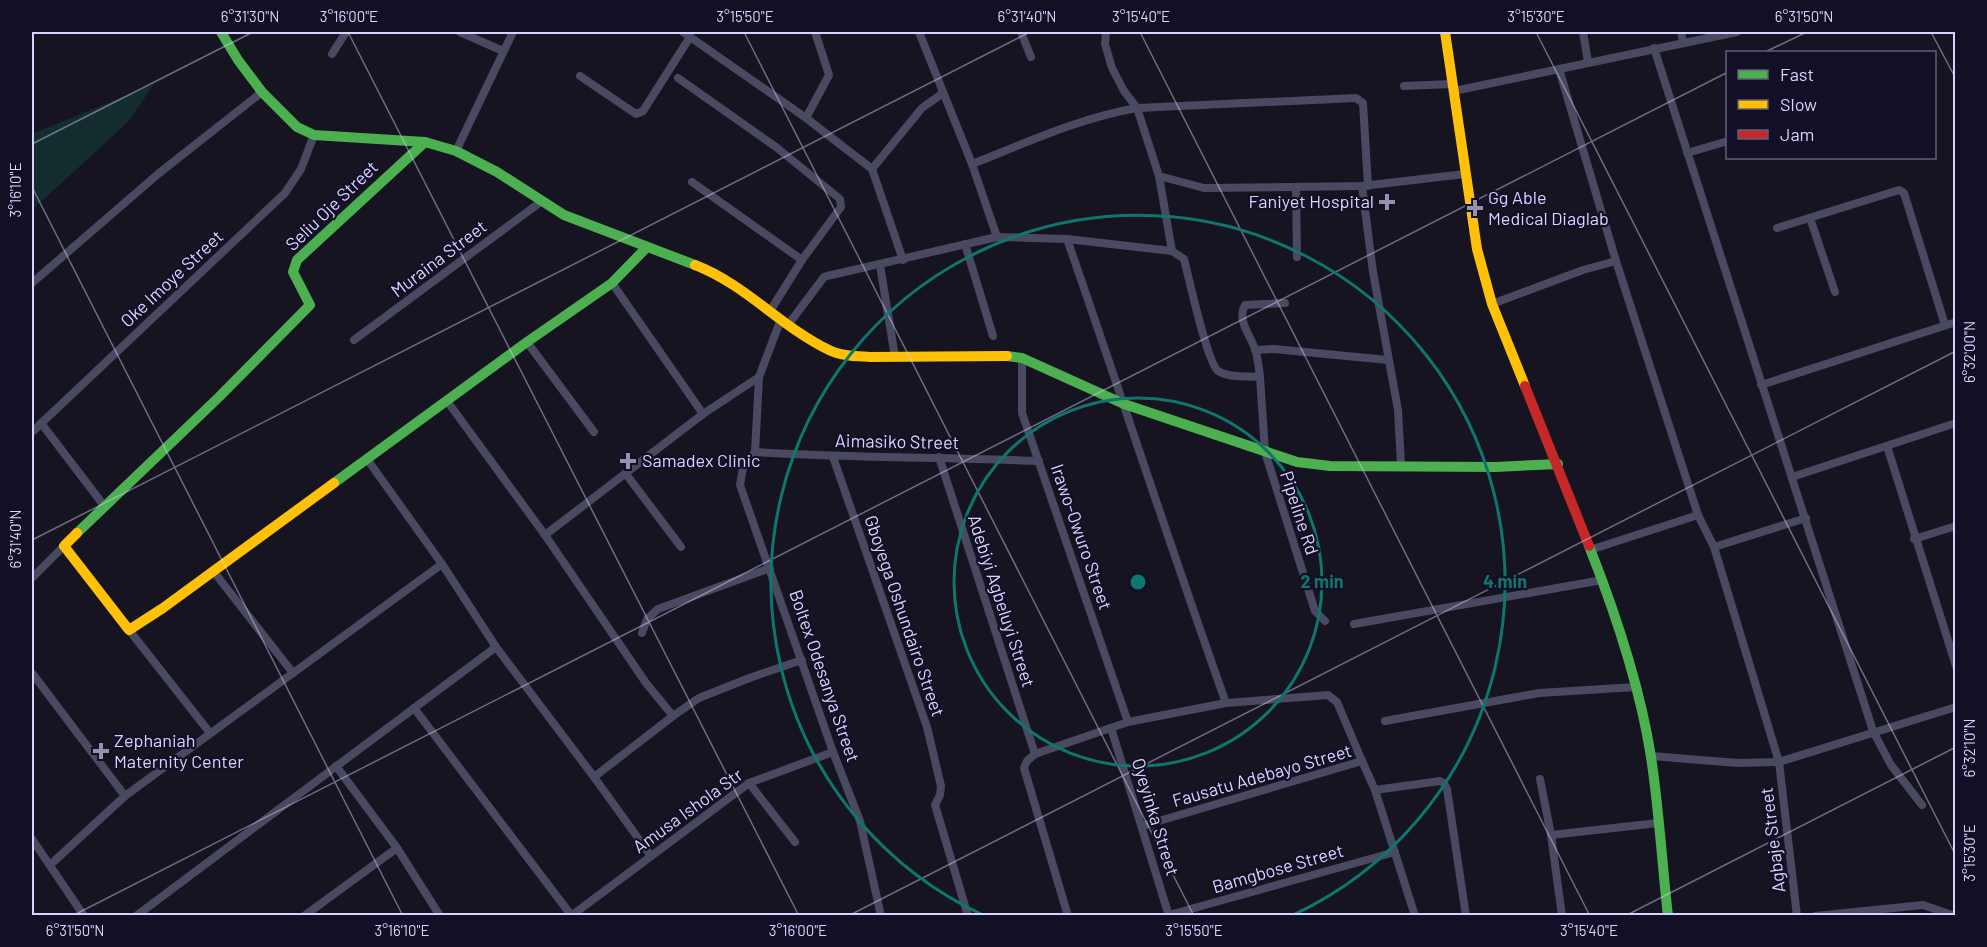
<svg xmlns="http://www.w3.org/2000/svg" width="1987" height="947" font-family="Barlow,sans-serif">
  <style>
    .green { fill: #132c2d }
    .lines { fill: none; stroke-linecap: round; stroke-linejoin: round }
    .street { stroke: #4a4962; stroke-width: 8 }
    .fast { stroke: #4caf50; stroke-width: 10 }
    .slow { stroke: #ffc107; stroke-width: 10 }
    .jam { stroke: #c62828; stroke-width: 10 }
    .ticks { fill: none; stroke: #d9d4ff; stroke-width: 1.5; stroke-opacity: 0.45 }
    .ring { fill: none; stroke: #0f766e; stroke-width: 3 }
    .poi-dot { fill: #9591b1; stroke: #130f26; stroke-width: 2 }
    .labels { text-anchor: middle; stroke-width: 4.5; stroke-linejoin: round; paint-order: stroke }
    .poi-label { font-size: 18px; fill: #d9d4ff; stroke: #130f26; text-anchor: start }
    .street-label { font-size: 18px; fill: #d9d4ff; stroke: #130f26 }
    .centre { fill: #0f766e; stroke: #130f26; stroke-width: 3 }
    .ring-label { font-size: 18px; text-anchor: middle; font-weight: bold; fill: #0f766e; stroke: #130f26; stroke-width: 4.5; stroke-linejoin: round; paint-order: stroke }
    .neatline { fill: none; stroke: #d9d4ff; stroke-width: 2 }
    .ticks-label { font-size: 15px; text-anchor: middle; fill: #d9d4ff }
  </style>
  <rect width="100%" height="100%" fill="#161421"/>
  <polygon class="green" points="154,84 128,122 32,210 32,134"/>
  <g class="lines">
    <g class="street">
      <polyline points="460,32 503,51"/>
      <polyline points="683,32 806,118 872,169"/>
      <polyline points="919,32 972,164 997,237"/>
      <polyline points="1021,32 1031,57"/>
      <path d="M1106,32L1105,44L1112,68L1124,91L1137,108L1159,176L1172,251L1184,259C1189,278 1207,362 1218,371C1228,378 1248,376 1260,377L1265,452L1315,611L1325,621"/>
      <polyline points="1583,32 1588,62"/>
      <polyline points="1681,32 1683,42"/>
      <polyline points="1654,48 1873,731 1891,765 1922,805"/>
      <polyline points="332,54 346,32"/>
      <polyline points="1559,69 1616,261 1698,515 1714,547 1779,762 1797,916"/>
      <polyline points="580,76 636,114 643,111 690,37"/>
      <polyline points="678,78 776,147 840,199 841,207 802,260 770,311"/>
      <polyline points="1404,86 1452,84"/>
      <polyline points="1454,91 1737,32"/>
      <polyline points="806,118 829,75 815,32"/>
      <polyline points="456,151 513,32"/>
      <polyline points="1687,153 1728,141"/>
      <path d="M972,164C1026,143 1079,118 1137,108L1356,98L1363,103L1368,186"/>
      <polyline points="1159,176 1204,188 1362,186 1465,174"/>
      <polyline points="692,182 802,260"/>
      <polyline points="1362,186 1373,272 1398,410 1401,466"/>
      <polyline points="1296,187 1297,257"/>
      <polyline points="1810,218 1835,292"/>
      <polyline points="1777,228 1899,190 1904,193 1945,325"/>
      <path d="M1067,239C1121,394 1171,549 1226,703"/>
      <polyline points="965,244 993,336"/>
      <polyline points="903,260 872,169 922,108 943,93"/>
      <polyline points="880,265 895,357"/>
      <polyline points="32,283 158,174 262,92"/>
      <polyline points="612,283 703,414"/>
      <polyline points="1492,304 1583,270 1616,261"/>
      <polyline points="788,325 824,277 827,276 997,237 1067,239 1172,251"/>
      <polyline points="354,340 542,201"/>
      <polyline points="527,342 594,432"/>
      <polyline points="1255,350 1274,349 1388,360"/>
      <polyline points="1022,358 1022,413 1128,722"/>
      <path d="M1260,377C1259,369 1258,360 1256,352C1252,337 1236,321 1245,305L1285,303"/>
      <polyline points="1761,385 1956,322"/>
      <polyline points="447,401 545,535 646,683 673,716 594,777 496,647"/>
      <polyline points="41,423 105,507"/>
      <polyline points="32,432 285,193 301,169 314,135"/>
      <polyline points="1887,446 1956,666"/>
      <polyline points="755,452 743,468 740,485 833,752 860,821 881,916"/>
      <path d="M755,452C849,458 944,457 1039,461"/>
      <polyline points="755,452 759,377"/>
      <polyline points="833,457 927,727 941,786 940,795 935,805 968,916"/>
      <polyline points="939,457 1035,754"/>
      <polyline points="367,459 442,564"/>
      <polyline points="626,474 681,547"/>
      <polyline points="1792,477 1956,423"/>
      <polyline points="545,535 703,414 759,377 781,319"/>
      <polyline points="1914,539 1956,526"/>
      <polyline points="1714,547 1806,518"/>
      <polyline points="1590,550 1698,515"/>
      <polyline points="214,572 293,673"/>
      <polyline points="32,578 64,546"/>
      <polyline points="1354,624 1602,580"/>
      <polyline points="129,630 210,733"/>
      <polyline points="642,633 647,619 658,609 770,568"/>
      <polyline points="32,673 125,796 442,564 496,647 136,916"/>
      <polyline points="414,708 571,915"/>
      <polyline points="673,716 699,698 752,677 802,660"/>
      <polyline points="1385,721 1539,693 1636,687"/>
      <polyline points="1111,728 1169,916"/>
      <polyline points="1651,756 1738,763 1779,762 1956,707"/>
      <polyline points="336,766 397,848"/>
      <polyline points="594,777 651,856"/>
      <polyline points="1540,779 1551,835 1562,916"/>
      <polyline points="749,783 795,842"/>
      <polyline points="1375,790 1440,781 1444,783 1447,789 1466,916"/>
      <polyline points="1142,826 1362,761 1375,790 1415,916"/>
      <polyline points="1551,835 1658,823"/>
      <polyline points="32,839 84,916"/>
      <polyline points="50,865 125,796"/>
      <polyline points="1169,915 1395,852"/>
      <polyline points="304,916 397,848 440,916"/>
      <polyline points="571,916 749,783 833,752"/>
      <polyline points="1068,916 1024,768 1027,761 1035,754 1128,722 1226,703 1328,695 1337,702 1362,761"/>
      <polyline points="1815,916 1923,905 1955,916"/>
    </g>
    <g class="fast">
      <polyline points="221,32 238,60 262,92 297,127 314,135 425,142 456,151 497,172 564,215 695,265"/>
      <polyline points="1007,356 1022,358 1124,404 1297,462 1330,466 1495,467 1558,464"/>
      <polyline points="334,483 527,342 612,283 647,247"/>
      <polyline points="77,533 219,397 310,305 293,272 297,260 425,142"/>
      <path d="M1589,546C1615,612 1640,686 1651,757C1659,809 1662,863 1668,916"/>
    </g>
    <g class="slow">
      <polyline points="1445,32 1477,249 1492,304 1525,386"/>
      <path d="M695,265C745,284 781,327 829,350C841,356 856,356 870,357L1007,356"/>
      <polyline points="77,533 64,546 129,630 163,608 334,483"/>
    </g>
    <polyline class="jam" points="1525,386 1589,546"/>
  </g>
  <path class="ticks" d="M348,32L799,916M744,32L1194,916M1140,32L1590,916M1536,32L1956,856M1931,32L1956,79M1765,52L1807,32M32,144L253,32M32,187L403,916M32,540L1030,32M72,916L1728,72M848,916L1956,351M1625,916L1956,747"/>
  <g class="ring">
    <circle cx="1138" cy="582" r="184"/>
    <path d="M983 915A367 367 0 1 1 1293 915"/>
  </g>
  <g class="poi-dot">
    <path d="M1384 193h6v6h6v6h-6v6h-6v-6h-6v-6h6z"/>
    <path d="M1472 199h6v6h6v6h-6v6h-6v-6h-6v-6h6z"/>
    <path d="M625 452h6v6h6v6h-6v6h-6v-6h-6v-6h6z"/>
    <path d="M98 742h6v6h6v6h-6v6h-6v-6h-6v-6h6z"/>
  </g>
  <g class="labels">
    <g class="poi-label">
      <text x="1488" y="204">Gg Able<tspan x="1488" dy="21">Medical Diaglab</tspan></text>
      <text x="1374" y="208" text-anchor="end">Faniyet Hospital</text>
      <text x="642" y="467">Samadex Clinic</text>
      <text x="114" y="747">Zephaniah<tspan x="114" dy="21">Maternity Center</tspan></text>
    </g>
    <g class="street-label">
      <text transform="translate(332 206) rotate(-44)" y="6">Seliu Oje Street</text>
      <text transform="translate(439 259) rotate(-37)" y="6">Muraina Street</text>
      <text transform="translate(172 279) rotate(-43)" y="6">Oke Imoye Street</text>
      <text transform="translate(897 442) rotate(1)" y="6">Aimasiko Street</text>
      <text transform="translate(1299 513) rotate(72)" y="6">Pipeline Rd</text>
      <text transform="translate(1081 537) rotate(71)" y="6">Irawo-Owuro Street</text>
      <text transform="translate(1001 601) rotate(72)" y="6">Adebiyi Agbeluyi Street</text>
      <text transform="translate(904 616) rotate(71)" y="6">Gboyega Oshundairo Street</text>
      <text transform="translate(824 676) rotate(71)" y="6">Boltex Odesanya Street</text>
      <text transform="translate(1262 776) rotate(-16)" y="6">Fausatu Adebayo Street</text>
      <text transform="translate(688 811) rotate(-36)" y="6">Amusa Ishola Str</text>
      <text transform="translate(1155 817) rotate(73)" y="6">Oyeyinka Street</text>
      <text transform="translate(1773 840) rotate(-97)" y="6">Agbaje Street</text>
      <text transform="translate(1278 869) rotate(-16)" y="6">Bamgbose Street</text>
    </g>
  </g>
  <circle cx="1138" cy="582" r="9" class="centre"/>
  <g class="ring-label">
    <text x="1322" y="588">2 min</text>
    <text x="1505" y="588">4 min</text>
  </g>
  <rect width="1987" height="947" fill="none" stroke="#130f26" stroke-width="66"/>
  <rect x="1726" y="51" width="210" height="108" fill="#130f26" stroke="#625e7d" stroke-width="1.5"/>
  <rect x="1738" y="70" width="30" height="9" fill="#4caf50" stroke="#625e7d" stroke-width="1.5"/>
  <text x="1780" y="81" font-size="18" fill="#d9d4ff">Fast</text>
  <rect x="1738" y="100" width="30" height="9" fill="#ffc107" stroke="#625e7d" stroke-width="1.5"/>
  <text x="1780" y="111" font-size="18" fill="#d9d4ff">Slow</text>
  <rect x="1738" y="130" width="30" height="9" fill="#c62828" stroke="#625e7d" stroke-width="1.5"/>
  <text x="1780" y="141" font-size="18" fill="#d9d4ff">Jam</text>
  <rect x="33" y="33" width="1921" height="881" class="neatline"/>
  <g class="ticks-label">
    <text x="250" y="22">6°31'30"N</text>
    <text x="349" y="22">3°16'00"E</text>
    <text x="745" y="22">3°15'50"E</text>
    <text x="1027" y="22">6°31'40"N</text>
    <text x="1141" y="22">3°15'40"E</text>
    <text x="1536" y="22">3°15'30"E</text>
    <text x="1804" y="22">6°31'50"N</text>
    <text transform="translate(16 190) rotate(-90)" y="5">3°16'10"E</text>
    <text transform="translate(1970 352) rotate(-90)" y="5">6°32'00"N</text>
    <text transform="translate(16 539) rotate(-90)" y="5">6°31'40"N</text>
    <text transform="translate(1970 748) rotate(-90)" y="5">6°32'10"N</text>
    <text transform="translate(1970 853) rotate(-90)" y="5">3°15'30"E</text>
    <text x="75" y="936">6°31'50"N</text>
    <text x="402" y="936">3°16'10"E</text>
    <text x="798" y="936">3°16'00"E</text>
    <text x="1194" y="936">3°15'50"E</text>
    <text x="1589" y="936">3°15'40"E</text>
  </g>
</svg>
